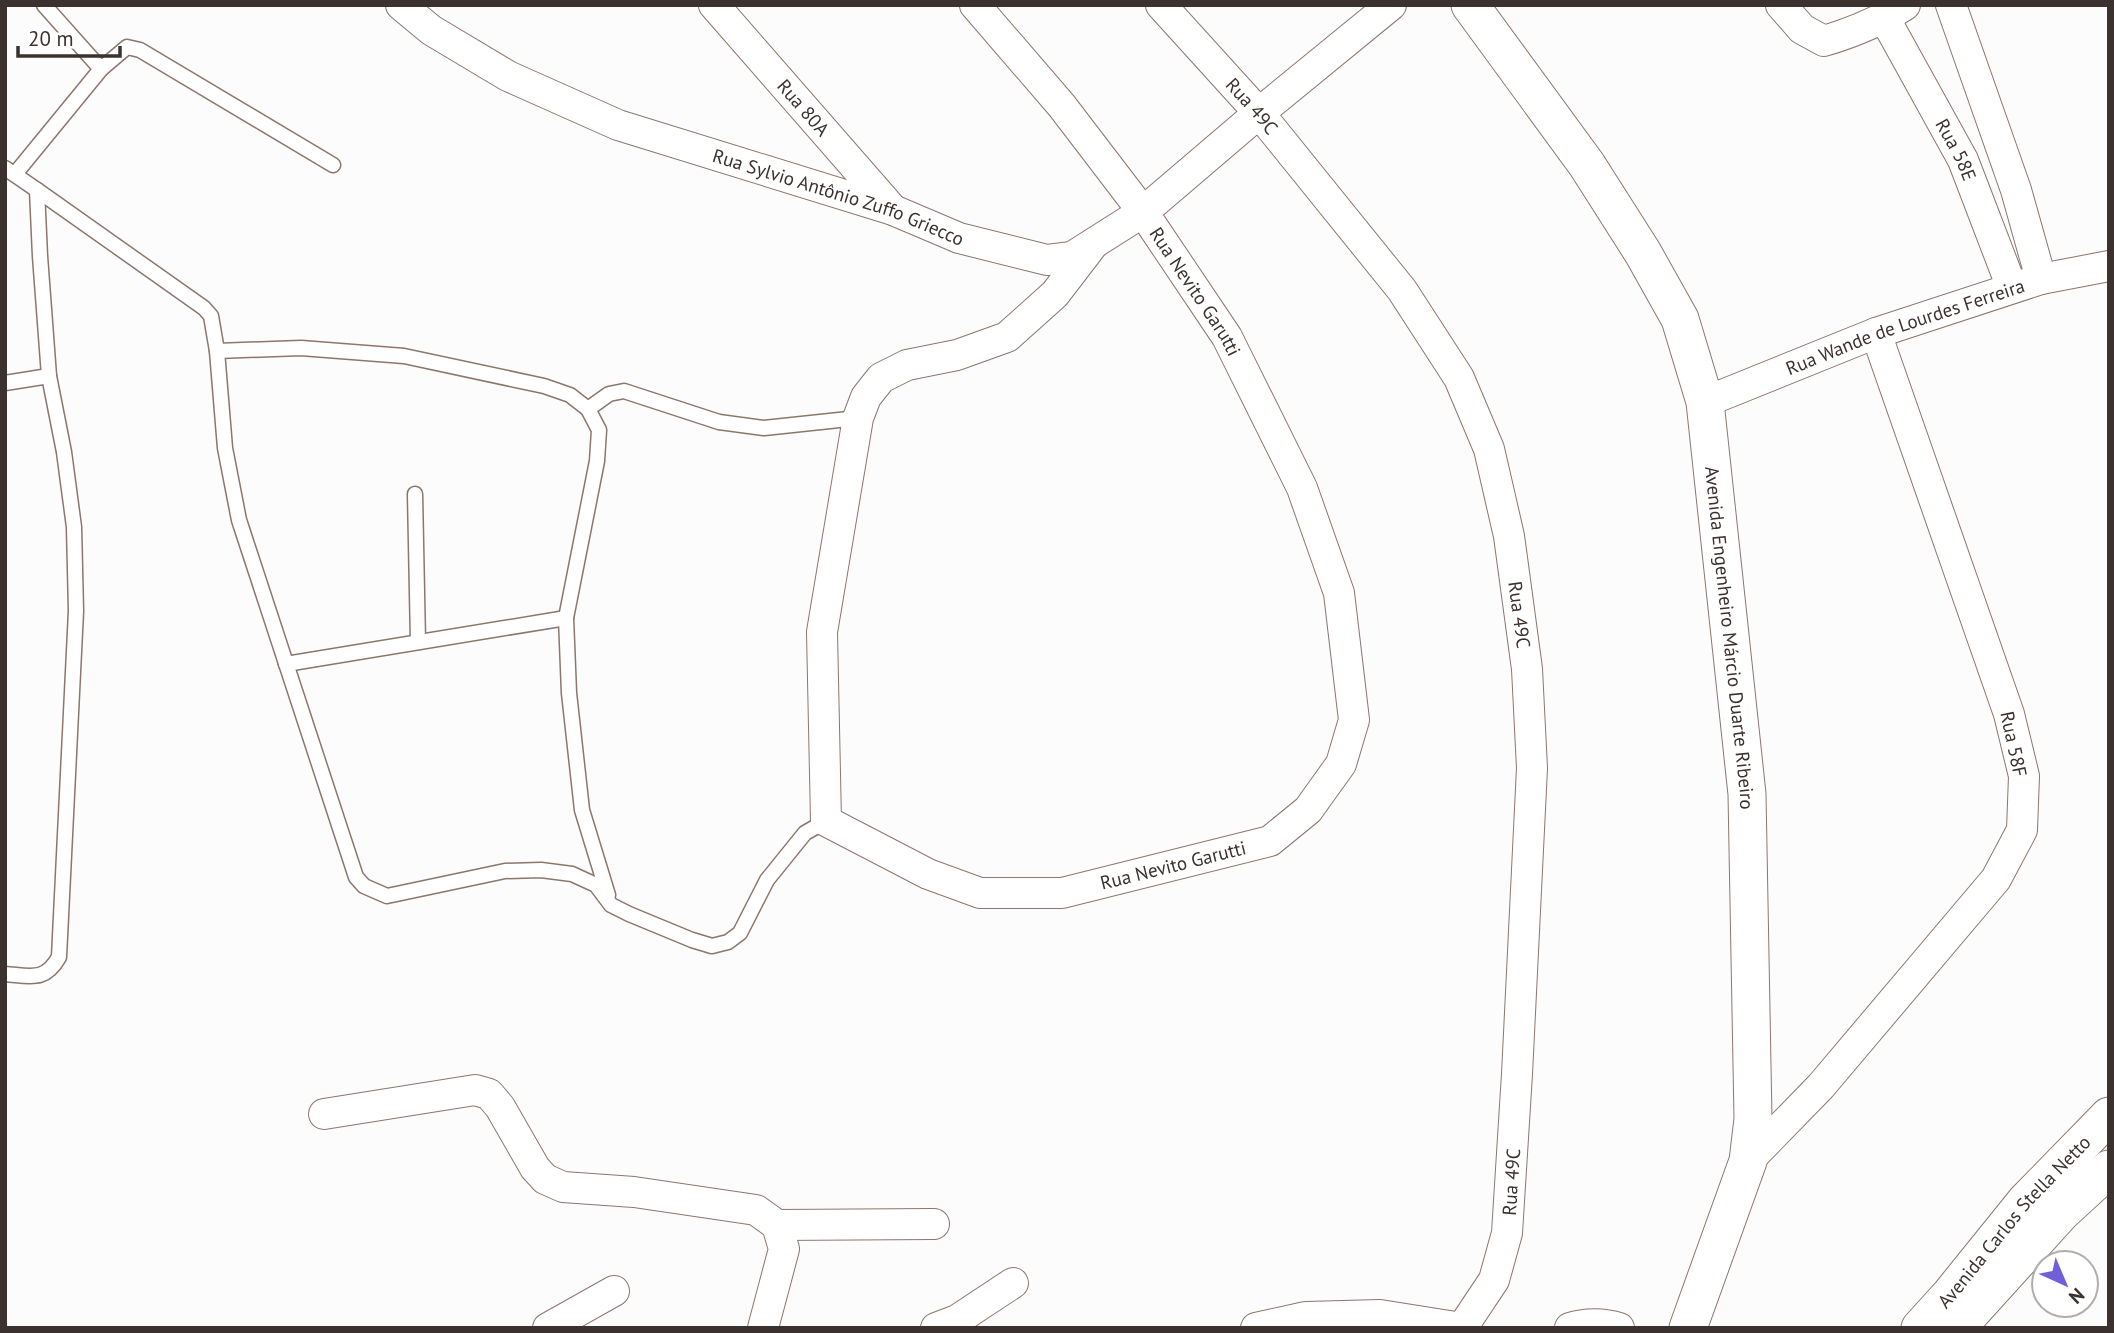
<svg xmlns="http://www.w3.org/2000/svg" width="2114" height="1333" font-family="'PT Sans',sans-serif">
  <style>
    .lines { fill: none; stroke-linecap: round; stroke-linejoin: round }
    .service-casing { stroke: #8c766e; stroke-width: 17 }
    .minor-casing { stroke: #8c766e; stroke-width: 32 }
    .tertiary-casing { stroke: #8c766e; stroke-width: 39 }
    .service { stroke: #fff; stroke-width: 14 }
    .minor { stroke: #fff; stroke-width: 30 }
    .tertiary { stroke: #fff; stroke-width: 37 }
    .labels { text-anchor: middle; stroke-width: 7; stroke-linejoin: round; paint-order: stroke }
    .street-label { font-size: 19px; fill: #3b312e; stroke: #fff }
  </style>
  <rect width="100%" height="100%" fill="#fcfcfc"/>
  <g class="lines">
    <defs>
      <g id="service">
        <polyline points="44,5 101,69 127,47 140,50 333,165"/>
        <path d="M5,168L37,190L40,256L49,376L64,452L74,527L76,611L59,957C45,982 31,976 5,974"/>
        <polyline points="15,174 101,69"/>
        <polyline points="37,190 204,308 211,316 217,351 225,448 239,520 356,877 364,886 387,896 505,871 541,870 572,874 596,885 611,905 629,914 692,940 712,946 728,942 740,933 767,880 805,833 826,821"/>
        <polyline points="217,351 301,348 404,356 544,386 570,395 588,409 599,430 597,461 566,618 569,693 582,810 608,895"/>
        <polyline points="5,383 49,376"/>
        <polyline points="588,409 609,394 624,391 719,422 764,428 858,418"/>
        <polyline points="415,494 418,642"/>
        <polyline points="286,664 566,618"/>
      </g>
      <g id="minor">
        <path id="s1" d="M401,5L431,30L508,76L618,125L893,210L959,238L1047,260L1072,257L1143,212L1259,113L1391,5"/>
        <path id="s2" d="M714,5L893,210"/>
        <path id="s3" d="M975,5L1062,106L1143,212L1227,337L1302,488L1339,593L1354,720L1341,764L1308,810L1270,841L1062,893H980L928,874L826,821L822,632L858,418L866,397L881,378L907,365L957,355L1007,337L1055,294L1091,247"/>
        <path id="s4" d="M1161,5L1259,113L1402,290L1459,378L1489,449L1509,536L1527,669L1532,768L1517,1074L1507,1233L1494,1280L1462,1328L1380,1315L1306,1317L1256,1328"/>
        <path d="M1781,5L1802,29L1824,41C1854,32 1879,22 1905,5"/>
        <polyline points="1951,5 2016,190 2041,279"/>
        <path id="s5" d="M1885,19L1963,160L2012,288"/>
        <path id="s6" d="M1705,402L1876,333L2041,279L2109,266"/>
        <polyline points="324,1114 475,1090 489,1094 500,1107 535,1168 545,1179 563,1187 634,1192 756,1210 777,1225 934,1224"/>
        <polyline points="1748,1161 1821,1086 1996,879 2022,830 2024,776 2009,714 1876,333"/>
        <polyline points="548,1328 614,1291"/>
        <polyline points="763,1328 784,1249 777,1225"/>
        <polyline points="936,1328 957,1320 1013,1283"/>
        <path d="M1570,1328C1585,1323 1604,1323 1619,1328"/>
      </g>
      <g id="tertiary">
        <path id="s7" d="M1470,5L1587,165L1643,253L1680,319L1705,402L1747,794L1753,1119L1748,1161L1688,1328"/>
        <path id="s8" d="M1920,1328L1950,1295L2025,1202L2109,1116"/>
        <polyline points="1957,1328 2061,1213 2109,1169"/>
      </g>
    </defs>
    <use href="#service" class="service-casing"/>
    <use href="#minor" class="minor-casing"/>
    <use href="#tertiary" class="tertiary-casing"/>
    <use href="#service" class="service"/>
    <use href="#minor" class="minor"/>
    <use href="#tertiary" class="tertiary"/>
  </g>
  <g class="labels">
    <g class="street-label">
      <text dy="7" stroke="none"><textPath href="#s4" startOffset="136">Rua 49C</textPath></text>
      <text dy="7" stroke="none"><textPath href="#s2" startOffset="136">Rua 80A</textPath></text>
      <text dy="7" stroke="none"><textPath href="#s5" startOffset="149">Rua 58E</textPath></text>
      <text dy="7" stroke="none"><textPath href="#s1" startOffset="481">Rua Sylvio Antônio Zuffo Griecco</textPath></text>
      <text dy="7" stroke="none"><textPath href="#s3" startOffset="362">Rua Nevito Garutti</textPath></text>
      <text dy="7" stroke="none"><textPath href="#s6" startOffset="214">Rua Wande de Lourdes Ferreira</textPath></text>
      <text dy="7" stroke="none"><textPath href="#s4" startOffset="724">Rua 49C</textPath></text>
      <text dy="7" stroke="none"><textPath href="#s7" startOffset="702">Avenida Engenheiro Márcio Duarte Ribeiro</textPath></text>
      <text transform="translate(2014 744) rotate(78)" y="7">Rua 58F</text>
      <text transform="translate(1173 865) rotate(-14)" y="7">Rua Nevito Garutti</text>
      <text transform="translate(1511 1182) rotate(-86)" y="7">Rua 49C</text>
      <text dy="7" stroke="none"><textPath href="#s8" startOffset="142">Avenida Carlos Stella Netto</textPath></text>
    </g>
  </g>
  <rect width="2114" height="1333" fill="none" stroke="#3b312e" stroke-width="14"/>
  <g transform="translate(2065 1284) rotate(136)"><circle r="33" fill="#ffffff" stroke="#b1adab" stroke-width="2"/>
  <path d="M0-5L12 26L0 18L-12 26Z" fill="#715fd9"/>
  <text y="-10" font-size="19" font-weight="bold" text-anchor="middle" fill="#3b312e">N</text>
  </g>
  <path d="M18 46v10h102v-10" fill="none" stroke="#3b312e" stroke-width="3.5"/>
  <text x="28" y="46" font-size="21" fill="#3b312e" stroke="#ffffff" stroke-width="5" paint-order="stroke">20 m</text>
</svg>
